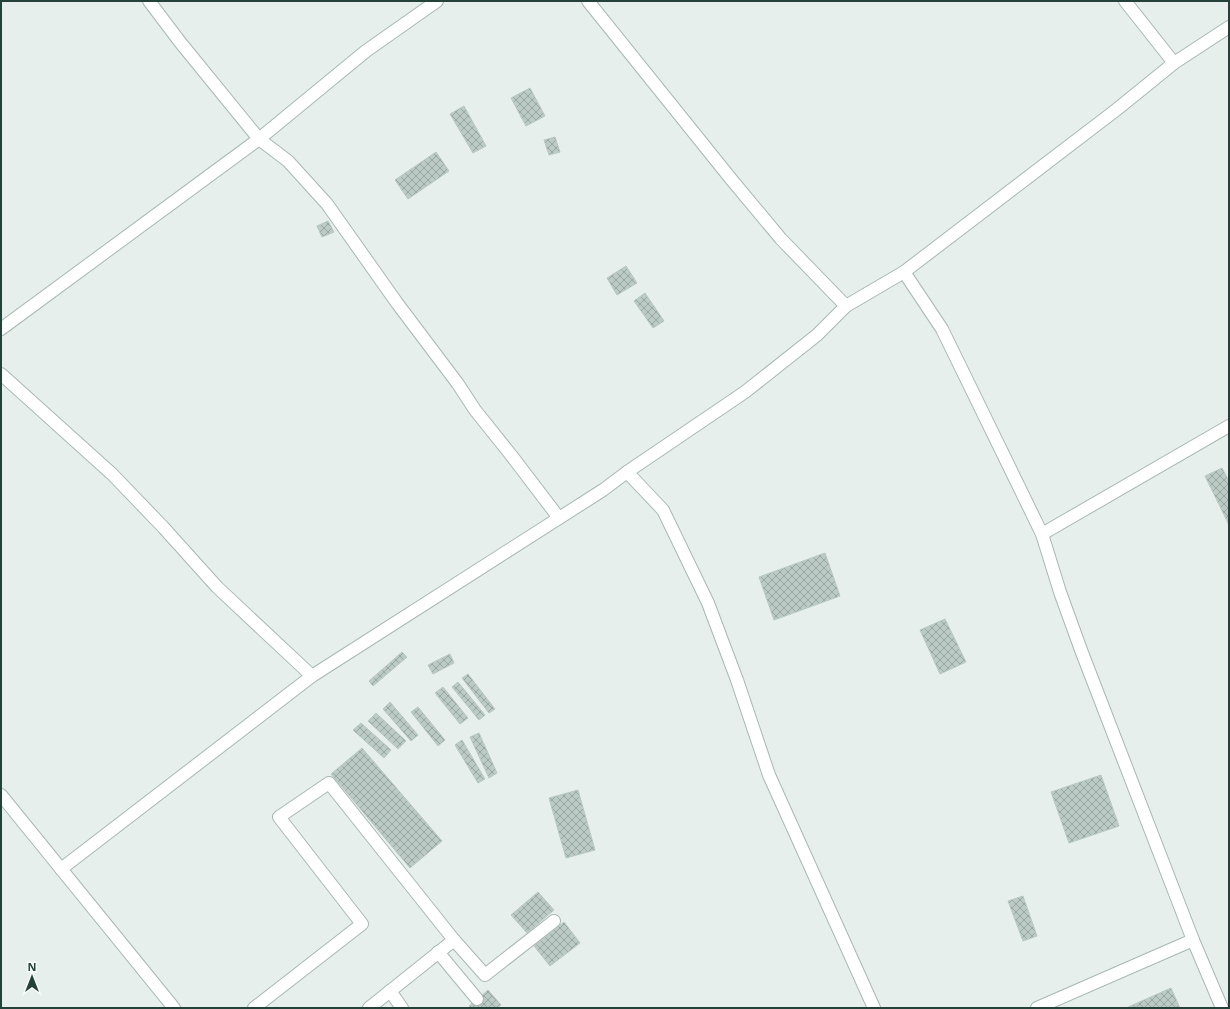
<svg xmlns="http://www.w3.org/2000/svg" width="1230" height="1009" font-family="'Open Sans',sans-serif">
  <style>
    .building { fill: url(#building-cross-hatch); stroke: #b8c9c2 }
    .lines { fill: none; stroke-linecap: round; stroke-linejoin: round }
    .minor-casing { stroke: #a8b8b2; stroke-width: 14 }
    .minor { stroke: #fff; stroke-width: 12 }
  </style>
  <defs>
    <pattern id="building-cross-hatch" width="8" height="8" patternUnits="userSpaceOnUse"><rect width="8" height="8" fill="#bbcac4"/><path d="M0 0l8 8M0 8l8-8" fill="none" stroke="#98a6a0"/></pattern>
  </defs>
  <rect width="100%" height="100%" fill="#e6efeb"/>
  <g class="building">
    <polygon points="530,88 545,116 526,126 511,98"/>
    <polygon points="464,106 486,146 473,153 450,114"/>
    <polygon points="555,137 560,152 549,155 544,140"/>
    <polygon points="436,152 449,171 408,199 395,180"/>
    <polygon points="328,221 334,232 322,237 317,226"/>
    <polygon points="626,266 637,283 617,295 607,278"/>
    <polygon points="645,293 664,321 653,328 634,301"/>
    <polygon points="1222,468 1229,481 1229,525 1205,476"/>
    <polygon points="825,553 840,596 774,620 759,577"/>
    <polygon points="945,619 966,662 940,674 920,630"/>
    <polygon points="402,652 407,657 373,686 369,681"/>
    <polygon points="450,654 454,663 433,674 428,665"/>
    <polygon points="468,674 495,709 489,713 462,678"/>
    <polygon points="458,682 485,715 479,720 452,687"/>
    <polygon points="443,687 468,718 460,724 435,693"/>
    <polygon points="390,702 418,735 411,741 383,709"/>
    <polygon points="418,707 445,740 438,746 411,712"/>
    <polygon points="376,713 406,741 398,749 368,721"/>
    <polygon points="361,723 391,750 384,758 353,730"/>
    <polygon points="479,733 497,773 489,778 470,737"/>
    <polygon points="462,740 485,779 478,783 455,745"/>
    <polygon points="362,748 442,841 410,868 331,774"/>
    <polygon points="1101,775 1119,826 1069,843 1051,792"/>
    <polygon points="578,790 595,850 566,858 549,798"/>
    <polygon points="538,892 554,910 527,933 511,915"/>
    <polygon points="1023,896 1037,936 1023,941 1008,901"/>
    <polygon points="564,922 580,943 550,966 534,946"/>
    <polygon points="1171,988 1180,1008 1126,1008"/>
    <polygon points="488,990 501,1005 497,1008 471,1008 469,1006"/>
  </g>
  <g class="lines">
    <defs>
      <g id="minor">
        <polyline points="149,1 180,42 259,139 288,161 327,204 397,303 458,384 475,410 511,455 559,518"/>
        <polyline points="588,1 731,179 781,239 846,306"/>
        <polyline points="1125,1 1174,63"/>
        <polyline points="904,272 942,329 1042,534 1060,592 1081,650 1193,940 1222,1008"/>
        <polyline points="1,329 259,139 366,51 437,1"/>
        <polyline points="1,374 112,474 163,527 217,587 312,676"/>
        <polyline points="627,472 663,510 708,603 737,680 769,775 874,1008"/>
        <polyline points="1042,534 1229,426"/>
        <polyline points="1,795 174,1008"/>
        <polyline points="61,869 312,676 603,490 627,472 745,392 817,335 846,306 904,272 1116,110 1174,63 1229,27"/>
        <polyline points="454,940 485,975 554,921"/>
        <polyline points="438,952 477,999"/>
        <polyline points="390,991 402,1008"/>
        <polyline points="254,1008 362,924 279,817 329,783 454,940 369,1008"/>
        <polyline points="1037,1008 1193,940"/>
      </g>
    </defs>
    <use href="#minor" class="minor-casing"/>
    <use href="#minor" class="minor"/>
  </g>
  <rect width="1230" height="1009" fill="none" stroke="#24423a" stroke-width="4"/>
  <g transform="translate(32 977)" stroke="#f7fbf9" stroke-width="3" paint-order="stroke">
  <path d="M0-3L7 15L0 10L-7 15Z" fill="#24423a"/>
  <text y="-6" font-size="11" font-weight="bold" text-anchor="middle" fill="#24423a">N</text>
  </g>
</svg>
